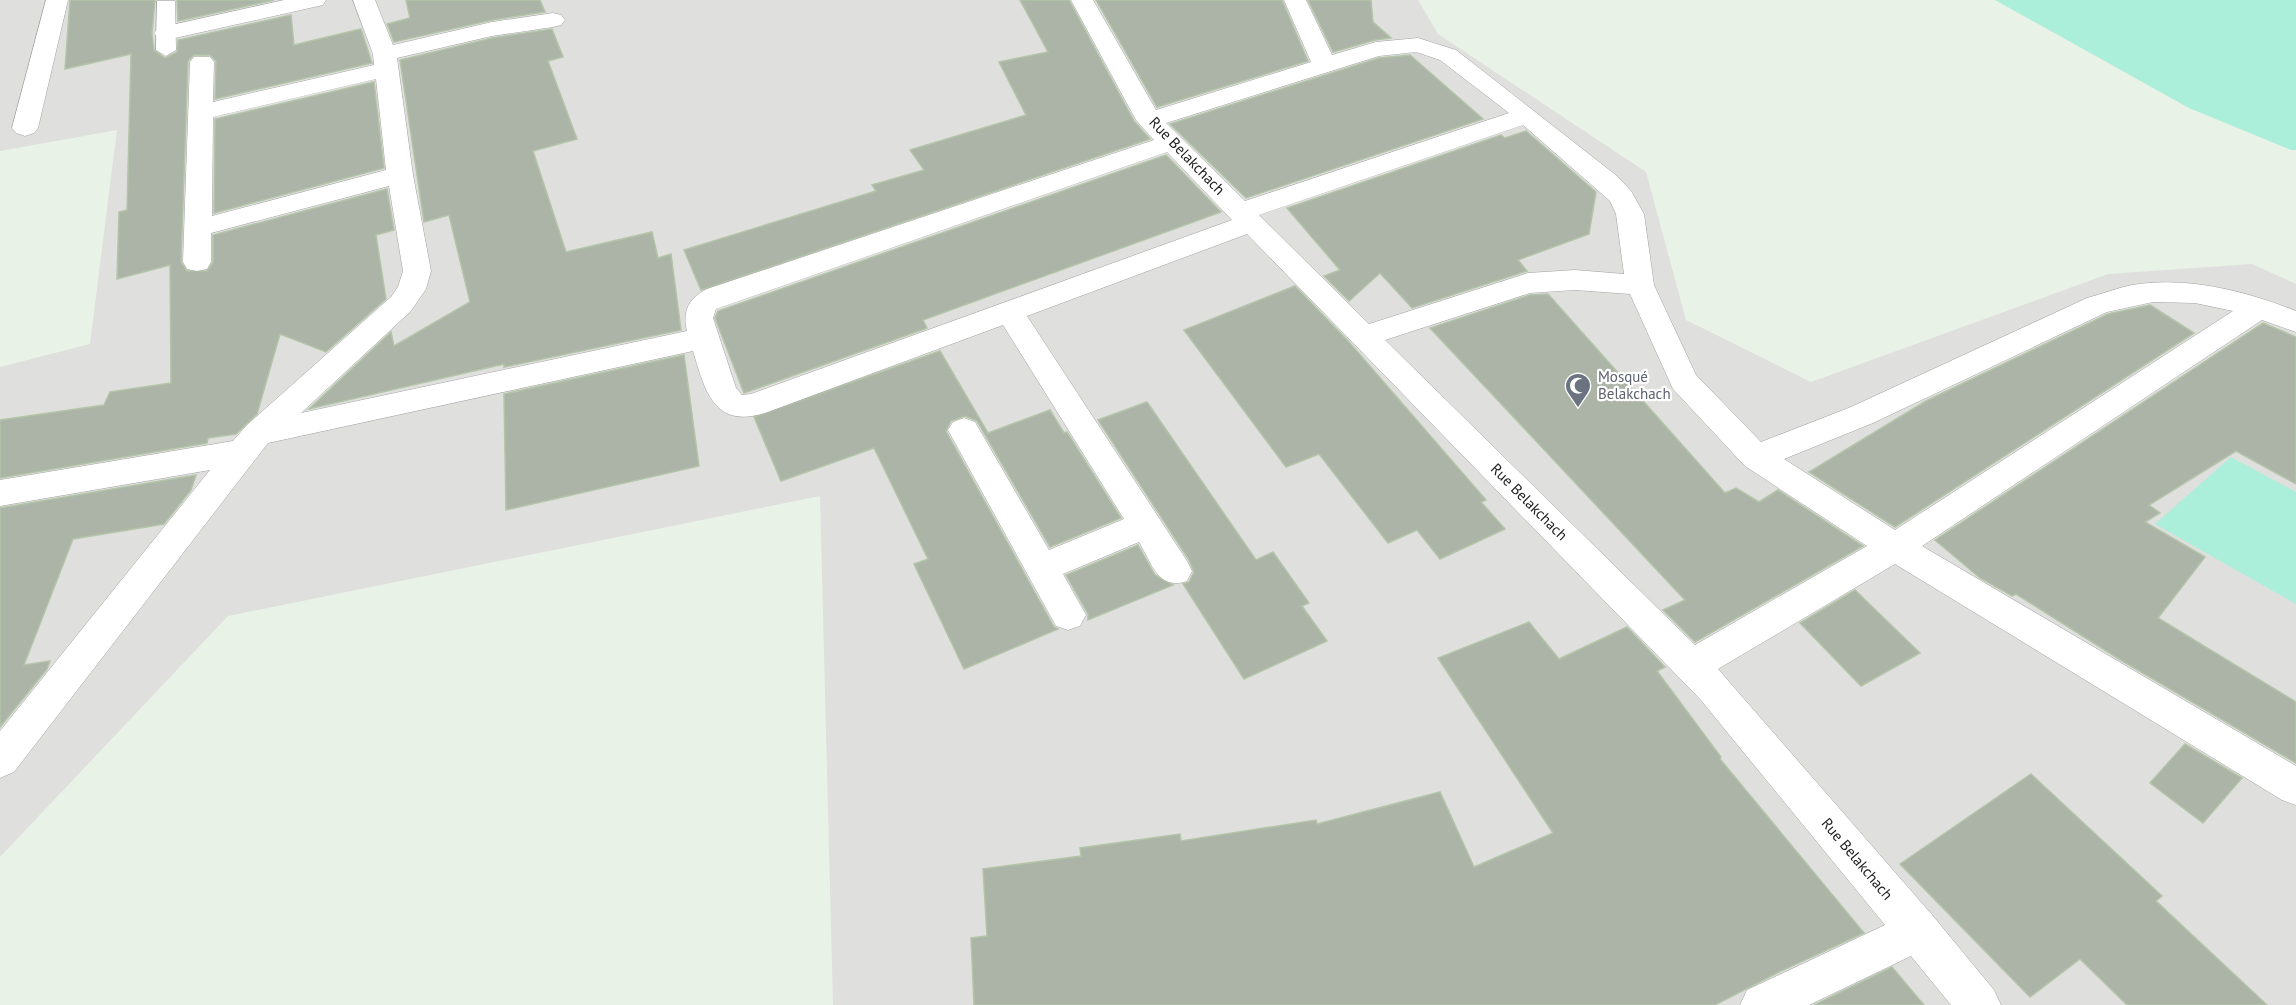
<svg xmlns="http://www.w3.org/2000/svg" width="2296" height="1005" font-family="'PT Sans',sans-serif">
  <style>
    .residential { fill: #dfdfde }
    .grass { fill: #abeeda }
    .building { fill: #abb4a6; stroke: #b3c4a8; stroke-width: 1.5 }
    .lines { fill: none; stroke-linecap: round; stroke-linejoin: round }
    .service-casing { stroke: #a2a2a2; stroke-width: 1 }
    .minor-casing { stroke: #a2a2a2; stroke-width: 1 }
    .service { fill: #fff; fill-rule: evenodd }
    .minor { fill: #fff; fill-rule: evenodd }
    .labels { text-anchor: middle; stroke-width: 4.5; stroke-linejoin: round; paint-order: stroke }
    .street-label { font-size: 15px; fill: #212121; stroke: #fff }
    .worship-label { font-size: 15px; fill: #5b616d; stroke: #fff; text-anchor: start }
  </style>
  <rect width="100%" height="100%" fill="#e9f2e7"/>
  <polygon class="residential" points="0,0 1418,0 1438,34 1646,172 1686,320 1811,382 2108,274 2252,264 2296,284 2296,1005 833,1005 820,496 228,616 0,857 0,367 90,344 117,130 0,151"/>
  <g class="grass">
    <polygon points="1995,0 2296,0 2296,150 2291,150 2189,108"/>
    <polygon points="2231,457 2296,492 2296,604 2155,524"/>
  </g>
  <g class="building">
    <polygon points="70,0 155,0 152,33 154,50 165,58 177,52 178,40 291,15 294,45 361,29 372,63 215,99 216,61 210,55 194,55 188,61 181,262 187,271 207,271 213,262 213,235 387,189 394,230 376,235 386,299 326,352 280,334 257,414 236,434 208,438 207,443 0,478 0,420 104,405 110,392 171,383 170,265 117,279 119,212 127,210 131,54 65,69"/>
    <polygon points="177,0 274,0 178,21"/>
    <polygon points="406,0 540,0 545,12 492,20 394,42 387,24 410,18"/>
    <polygon points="1020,0 1069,0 1134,121 1150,139 701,290 684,250 876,191 872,185 924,170 910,150 1026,115 999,62 1048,52"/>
    <polygon points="1096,0 1282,0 1308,61 1157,107"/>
    <polygon points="1308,0 1371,0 1373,22 1391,38 1375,40 1333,52"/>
    <polygon points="552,29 563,57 548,61 577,139 533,151 566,252 652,232 658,258 671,254 681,330 504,367 504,364 309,409 391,332 394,346 470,302 449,215 424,222 400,60 492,38"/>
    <polygon points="1410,55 1483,119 1246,198 1170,124 1379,58"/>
    <polygon points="374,82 384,168 214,213 215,119"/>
    <polygon points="1526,131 1596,192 1589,234 1518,260 1527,271 1412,308 1380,273 1349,301 1324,276 1340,270 1287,208 1501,135 1505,138"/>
    <polygon points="1166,155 1221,212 923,320 927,328 744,393 715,318 718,311"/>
    <polygon points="1295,286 1349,342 1486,500 1481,502 1505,529 1440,559 1417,530 1388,543 1319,454 1286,467 1184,330"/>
    <polygon points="1548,294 1725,493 1736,488 1759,502 1778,490 1863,546 1695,642 1663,610 1685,600 1430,328 1530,295"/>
    <polygon points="2150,305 2194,333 1895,527 1809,472 1926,401 2108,314"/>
    <polygon points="2263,323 2296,337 2296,484 2236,451 2149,505 2160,513 2145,522 2205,557 2158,618 2296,702 2296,763 2119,659 2016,594 2012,596 1980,578 1935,540"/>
    <polygon points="940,351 988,433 1050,410 1064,433 1067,432 1121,518 1050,547 977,421 965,416 951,421 946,431 1054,627 1058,629 964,669 914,564 928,559 874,448 781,481 754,417"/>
    <polygon points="684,355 699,466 506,510 504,394"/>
    <polygon points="1147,402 1256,560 1273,552 1309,603 1302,606 1327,641 1244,679 1183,584 1189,582 1194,572 1189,560 1098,420"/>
    <polygon points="196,475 191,490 164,524 73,539 24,665 50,661 47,669 0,727 0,508"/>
    <polygon points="1138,545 1155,575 1173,585 1088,620 1088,614 1066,575"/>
    <polygon points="1855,590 1920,653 1861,686 1800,623"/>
    <polygon points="1529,622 1559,659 1627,627 1665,667 1657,671 1721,757 1720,759 1864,933 1777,973 1715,1005 974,1005 971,938 987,936 983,869 1081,856 1080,848 1180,834 1181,841 1316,820 1317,824 1440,792 1474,867 1553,833 1438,658"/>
    <polygon points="2185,744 2242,778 2203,823 2150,783"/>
    <polygon points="2031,774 2162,896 2156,901 2267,1005 2127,1005 2080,959 2030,997 1900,864"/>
    <polygon points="1892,967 1924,1005 1814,1005"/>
  </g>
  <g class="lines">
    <defs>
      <polygon id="service" points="157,1 175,1 176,50 166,56 156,50"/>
      <g id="minor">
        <polygon points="46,0 68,0 38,128 34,133 25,136 16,133 12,128"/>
        <polygon points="284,0 326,0 323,5 166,40 158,38 154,33 158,28"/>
        <path d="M353,0H375L393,45L492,22L553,13L561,15L565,20L561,25L553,27L492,36L397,58L413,175L431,271L426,289L411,311L301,413L687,331C682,311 689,298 707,289L1154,140L1136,120L1071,0H1093L1156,110L1311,62L1284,0H1306L1332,55L1376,42L1418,38L1456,50L1617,176L1631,191L1644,214L1654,285L1696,375L1761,442L1851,407L2087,298C2102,294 2117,288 2132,285C2188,276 2245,291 2296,311V332L2262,320L1922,546L2296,766V805L2282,800L1895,564L1718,669L1933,916L1994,990L2001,1005H1951L1911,956L1809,1005H1740L1747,990L1885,925L1700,699L1247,234L1027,316L1187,561L1192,571L1187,581C1158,591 1152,563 1139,542L1063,574L1086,615L1080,626L1068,630L1056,626L948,430L953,422L964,418L975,422L1049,550L1124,519L1003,325L765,413C714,429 705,391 693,351L268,443L14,772L0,778V731L210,470L0,506V480L233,441L247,425L391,297L398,287L403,271L389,186L211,233V262L207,269L197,271L187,269L183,262L190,62L194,57H210L214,62L213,102L374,65L373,54ZM1416,52L1440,60L1509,113L1245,201L1166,123L1379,56ZM376,79L386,170L212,216L213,117ZM1523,125L1610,201L1616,214L1624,274L1575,270L1528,273L1369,324L1259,215ZM1167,152L1232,220L751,394L742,395L736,388L713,318L716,309ZM1575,290L1630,294L1673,389L1745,466L1867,546L1695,645L1385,340L1530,293ZM2153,302L2195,303L2233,311L1895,530L1784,459L1873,423L2107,312Z"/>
      </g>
    </defs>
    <use href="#service" class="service-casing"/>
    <use href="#minor" class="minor-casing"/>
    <use href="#service" class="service"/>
    <use href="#minor" class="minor"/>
  </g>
  <defs>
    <symbol id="mosque-pin" viewBox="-11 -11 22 30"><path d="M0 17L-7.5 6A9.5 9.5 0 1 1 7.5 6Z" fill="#6b7280" stroke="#fff"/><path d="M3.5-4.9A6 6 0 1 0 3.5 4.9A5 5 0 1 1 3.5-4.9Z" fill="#fff"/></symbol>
  </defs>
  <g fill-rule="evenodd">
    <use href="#mosque-pin" x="1563" y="371" width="30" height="40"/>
  </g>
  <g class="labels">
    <g class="street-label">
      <text transform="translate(1187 156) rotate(46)" y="5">Rue Belakchach</text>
      <text transform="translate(1529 502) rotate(45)" y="5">Rue Belakchach</text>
      <text transform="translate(1857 859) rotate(50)" y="5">Rue Belakchach</text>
    </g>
    <g class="worship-label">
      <text x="1598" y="382">Mosqué<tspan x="1598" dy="17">Belakchach</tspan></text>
    </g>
  </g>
</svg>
